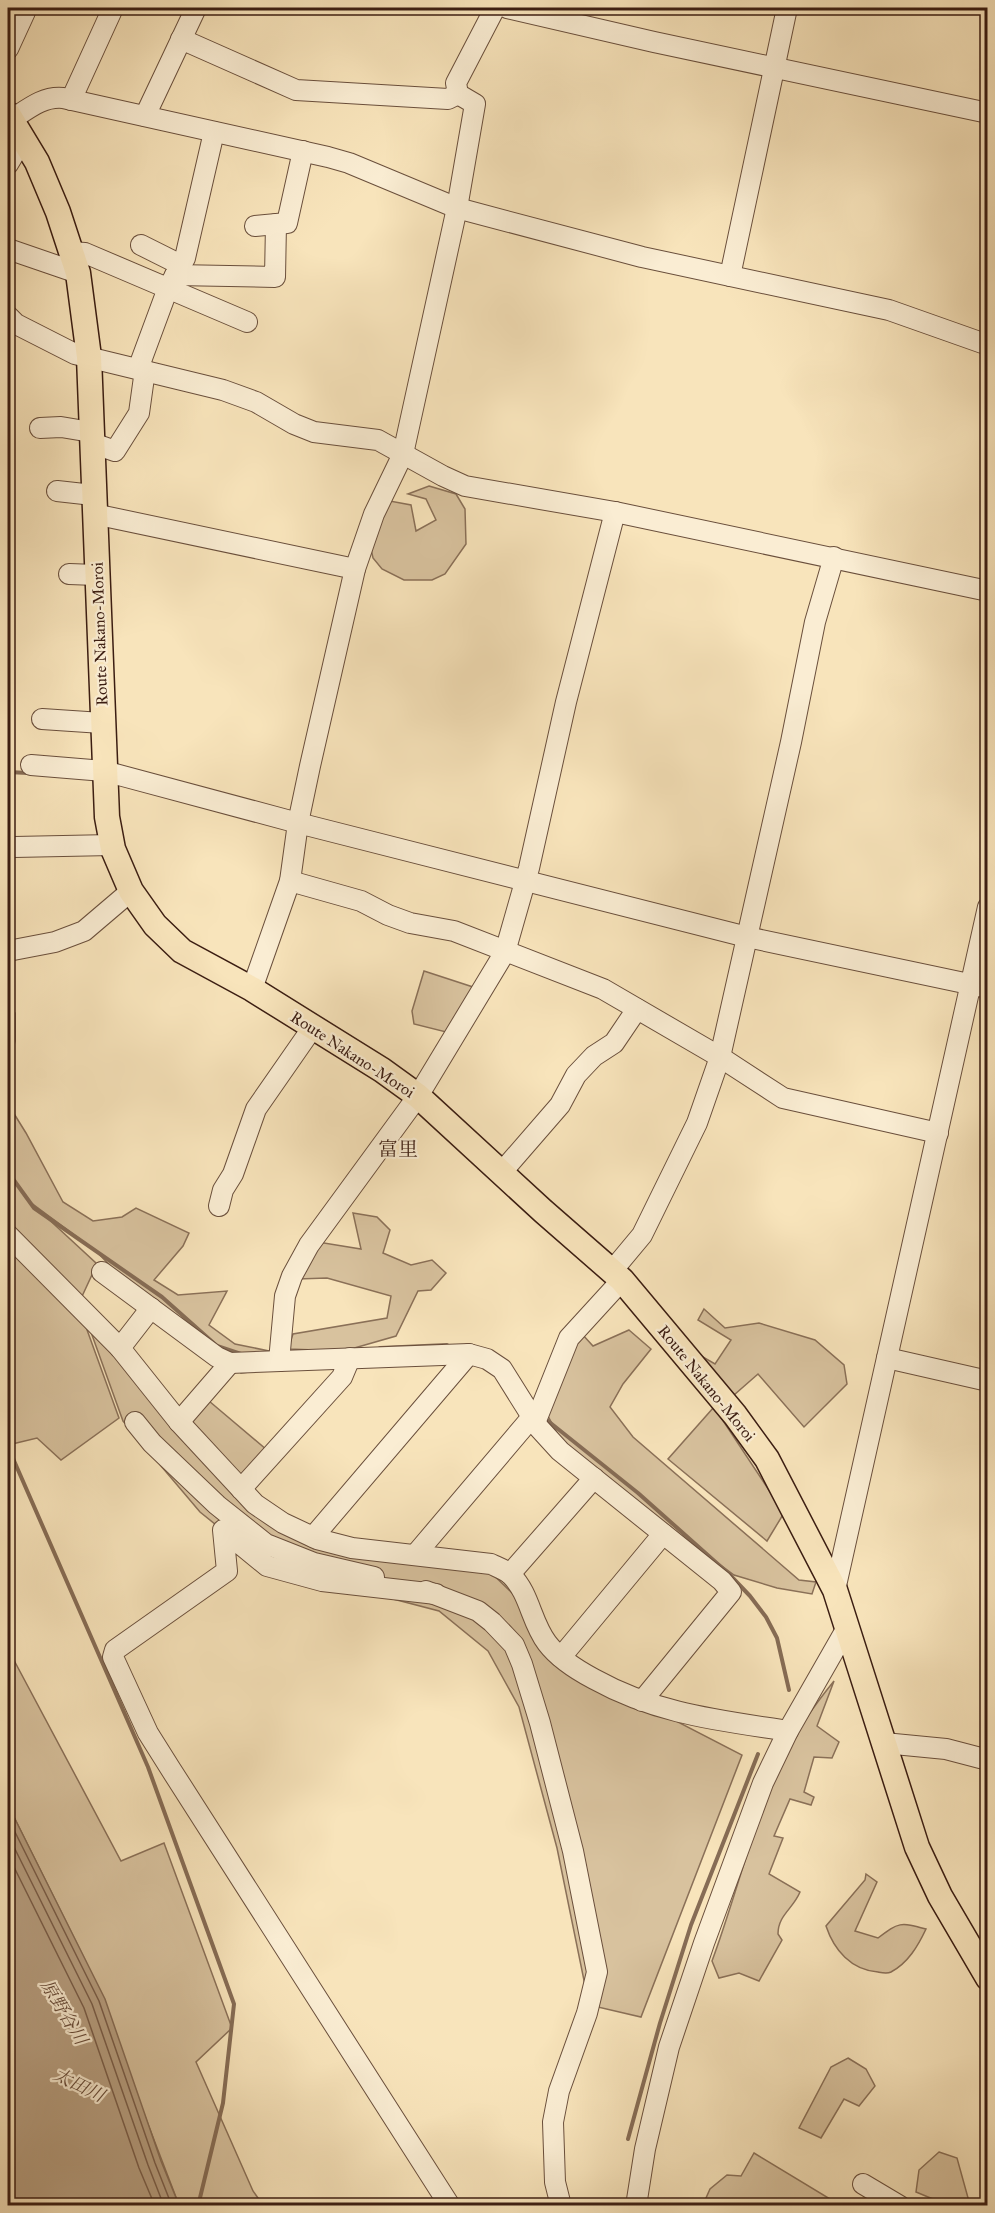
<svg xmlns="http://www.w3.org/2000/svg" width="995" height="2213" font-family="'IM FELL Great Primer','Noto Serif JP',serif">
  <style>
    .green { fill: #d8c29e; stroke: #8a7058; stroke-width: 1.5 }
    .water { fill: #b8a082; stroke: #866c55; stroke-width: 1.5 }
    .lines { fill: none; stroke-linecap: round; stroke-linejoin: round }
    .shore { stroke: #7a5e4a; stroke-width: 1.5 }
    .stream { stroke: #866c55; stroke-width: 4 }
    .minor-casing { stroke: #6a4f3c; stroke-width: 22 }
    .major-casing { stroke: #3b1d12; stroke-width: 27 }
    .minor { stroke: #faedd3; stroke-width: 20 }
    .major { stroke: #f8e4bb; stroke-width: 24 }
    .labels { text-anchor: middle; stroke-width: 4.5; stroke-linejoin: round; paint-order: stroke }
    .street-label { font-size: 16px; fill: #3b1d12; stroke: #faedd3 }
    .water-label { font-size: 18px; font-style: italic; fill: #674b39; stroke: #faedd3 }
    .quarter-label { font-size: 20px; fill: #3b1d12; stroke: #faedd3 }
  </style>
  <rect width="100%" height="100%" fill="#f8e4bb"/>
  <filter id="stains"><feTurbulence type="fractalNoise" baseFrequency=".00333" numOctaves="4"/><feColorMatrix values="0 0 0 0 .2 0 0 0 0 .09 0 0 0 0 .02 0 0 0 .5 -.17"/></filter>
  <radialGradient id="worn" r=".72"><stop offset=".6" stop-color="#630" stop-opacity="0"/><stop offset="1" stop-color="#630" stop-opacity=".3"/></radialGradient>
  <g class="green">
    <polygon points="429,486 456,494 465,509 466,544 445,574 432,580 404,580 382,569 373,558 370,545 390,501 411,505 416,531 436,520 426,499 408,494"/>
    <polygon points="424,971 476,988 446,1032 414,1024 412,1011"/>
    <polygon points="8,1010 15,1013 15,1041 8,1073"/>
    <polygon points="8,1104 26,1133 63,1202 93,1221 122,1217 136,1208 189,1233 183,1246 154,1280 178,1295 227,1291 209,1325 235,1344 279,1353 276,1369 241,1373 151,1308 96,1251 30,1202 97,1264 78,1305 119,1418 61,1460 37,1438 8,1445"/>
    <polygon points="353,1213 377,1217 390,1230 383,1253 411,1265 432,1260 446,1273 431,1290 418,1291 396,1336 344,1351 288,1349 293,1334 387,1318 391,1296 327,1278 298,1279 318,1242 361,1249"/>
    <polygon points="704,1309 725,1328 759,1323 815,1340 844,1365 847,1384 804,1427 758,1374 734,1395 693,1357 691,1350 715,1364 731,1340 698,1320"/>
    <polygon points="83,1310 279,1521 352,1548 481,1563 531,1611 579,1671 742,1755 641,2017 589,2005 557,1848 519,1707 488,1651 439,1611 267,1566 200,1512 123,1421"/>
    <polygon points="629,1330 651,1349 623,1384 610,1407 633,1437 799,1580 816,1582 812,1594 777,1588 734,1575 567,1451 542,1405 582,1334 593,1346"/>
    <polygon points="209,1401 267,1450 240,1477 188,1423"/>
    <polygon points="714,1407 784,1513 767,1541 668,1459"/>
    <polygon points="8,1649 121,1861 164,1843 232,2028 196,2062 253,2191 263,2205 179,2205 85,1960 8,1805"/>
    <path d="M834,1681L817,1726L839,1742L832,1758L814,1757L804,1792L814,1797L811,1805L790,1799L774,1836L783,1838L769,1874L800,1892C793,1909 778,1915 778,1934L782,1940L759,1981L739,1973L719,1978L712,1961C738,1891 754,1817 788,1749C800,1725 817,1702 834,1681Z"/>
    <path d="M866,1874L877,1882L855,1931L878,1938C899,1922 900,1922 926,1929C918,1946 908,1963 891,1972C887,1974 883,1973 878,1972C851,1970 834,1950 826,1926L865,1880Z"/>
    <polygon points="848,2058 866,2069 875,2086 859,2106 844,2099 821,2138 799,2128 831,2067"/>
    <polygon points="939,2152 957,2158 970,2205 943,2205 940,2202 916,2192 919,2170"/>
    <polygon points="754,2153 840,2205 716,2205 706,2198 710,2189 727,2175 741,2176"/>
  </g>
  <polygon class="water" points="8,1805 105,1999 161,2161 179,2205 8,2205"/>
  <g class="lines">
    <g class="shore">
      <polyline points="8,1818 99,2001 155,2163 172,2206"/>
      <polyline points="8,1835 92,2004 148,2165 164,2206"/>
      <polyline points="8,1855 84,2008 139,2168 155,2206"/>
    </g>
    <g class="stream">
      <polyline points="8,772 28,773"/>
      <polyline points="8,1172 34,1208 162,1297 217,1346 241,1354"/>
      <polyline points="380,1348 447,1345"/>
      <polyline points="543,1417 638,1493 729,1574 750,1596 766,1617 777,1638 789,1690"/>
      <polyline points="8,1447 148,1767 234,2004 223,2103 198,2206"/>
      <polyline points="628,2139 660,2023 691,1925 758,1754"/>
    </g>
    <defs>
      <g id="minor">
        <polyline points="507,8 654,42 988,113"/>
        <polyline points="181,39 296,90 448,99 458,94"/>
        <polyline points="8,49 25,12"/>
        <polyline points="71,100 113,8"/>
        <polyline points="145,116 196,8"/>
        <path d="M11,120C28,109 43,96 63,98L328,157L349,163L457,208L642,257L889,310L988,345"/>
        <polyline points="8,164 23,139"/>
        <polyline points="255,226 287,223 303,151"/>
        <polyline points="141,245 181,265"/>
        <polyline points="8,249 78,273"/>
        <polyline points="71,252 85,253 247,322"/>
        <polyline points="175,275 275,277 276,224"/>
        <polyline points="730,276 787,8"/>
        <polyline points="8,316 16,324 75,354 223,390 256,402 294,424 314,432 378,440 443,476 465,486 615,512 988,591"/>
        <polyline points="138,369 168,288 185,258 214,132"/>
        <polyline points="40,428 61,427 91,432"/>
        <polyline points="92,443 115,451 139,413 145,370"/>
        <polyline points="57,491 93,495"/>
        <polyline points="94,514 355,569"/>
        <polyline points="69,574 96,575"/>
        <polyline points="42,719 102,723"/>
        <polyline points="31,765 104,771 298,823 747,937 988,988"/>
        <polyline points="14,847 112,845"/>
        <polyline points="290,881 361,901 388,915 410,923 454,931 603,989 720,1057 783,1098 938,1133"/>
        <polyline points="8,951 55,942 84,931 131,891"/>
        <polyline points="252,989 290,881 298,823 310,766 355,569 374,514 403,454 457,208 475,104 458,94 456,83 495,8"/>
        <polyline points="501,1173 560,1105 576,1075 594,1056 614,1043 637,1009"/>
        <polyline points="219,1206 223,1190 233,1174 256,1109 313,1027"/>
        <path d="M8,1235L120,1348L179,1422L255,1504L283,1523L317,1539L352,1548L491,1564C497,1567 506,1570 511,1575C530,1594 531,1622 547,1643C559,1659 577,1670 594,1679C657,1714 718,1720 788,1731"/>
        <polyline points="612,1271 642,1235 697,1123 720,1057 791,742 815,622 834,557"/>
        <polyline points="102,1272 217,1357 230,1363 469,1354 487,1359 502,1369 539,1428 560,1451 722,1581 731,1592 642,1701"/>
        <polyline points="120,1348 151,1308"/>
        <polyline points="887,1358 988,1381"/>
        <polyline points="279,1361 285,1296 292,1276 309,1245 418,1096 505,952 529,868 566,702 615,512"/>
        <polyline points="135,1422 152,1443 217,1505 266,1544 314,1563 374,1577"/>
        <polyline points="179,1422 230,1363"/>
        <polyline points="535,1423 569,1338 622,1280"/>
        <polyline points="241,1489 342,1377 350,1358"/>
        <polyline points="313,1537 469,1354"/>
        <polyline points="415,1555 532,1417"/>
        <polyline points="510,1574 594,1478"/>
        <polyline points="835,1590 988,907"/>
        <polyline points="426,1591 478,1611 492,1622 514,1645 522,1664 540,1723 573,1851 597,1972 587,2013 559,2091 553,2122 555,2182 561,2206"/>
        <polyline points="436,1594 322,1581 267,1566 223,1530 227,1571 115,1650 113,1657 148,1733 170,1768 450,2206"/>
        <polyline points="561,1657 663,1534"/>
        <polyline points="884,1743 946,1749 988,1760"/>
        <polyline points="863,2184 900,2206"/>
        <polyline points="636,2206 645,2149 669,2047 704,1943 763,1783 788,1731 848,1626"/>
      </g>
      <polyline id="major" points="8,114 37,162 58,212 78,273 89,357 107,817 113,849 131,891 155,925 182,951 252,989 382,1070 418,1096 543,1211 622,1280 735,1415 767,1459 835,1590 917,1847 940,1896 988,1978"/>
    </defs>
    <use href="#minor" class="minor-casing"/>
    <use href="#major" class="major-casing"/>
    <use href="#minor" class="minor"/>
    <use href="#major" class="major"/>
  </g>
  <g class="labels">
    <g class="street-label">
      <text transform="translate(99 634) rotate(-92)" y="6">Route Nakano-Moroi</text>
      <text transform="translate(353 1054) rotate(33)" y="6">Route Nakano-Moroi</text>
      <text transform="translate(707 1383) rotate(51)" y="6">Route Nakano-Moroi</text>
    </g>
    <g class="water-label">
      <text transform="translate(64 2012) rotate(59)" y="6">原野谷川</text>
      <text transform="translate(79 2085) rotate(26)" y="6">太田川</text>
    </g>
    <g class="quarter-label">
      <text x="398" y="1156">富里</text>
    </g>
  </g>
  <rect width="995" height="2213" fill="none" stroke="#f8e4bb" stroke-width="30"/>
  <rect x="9" y="9" width="977" height="2195" fill="none" stroke="#3b1d12" stroke-width="3"/>
  <rect x="15" y="15" width="965" height="2183" fill="none" stroke="#3b1d12" stroke-width="1.5"/>
  <rect width="100%" height="100%" filter="url(#stains)"/>
  <rect width="100%" height="100%" fill="url(#worn)"/>
</svg>
